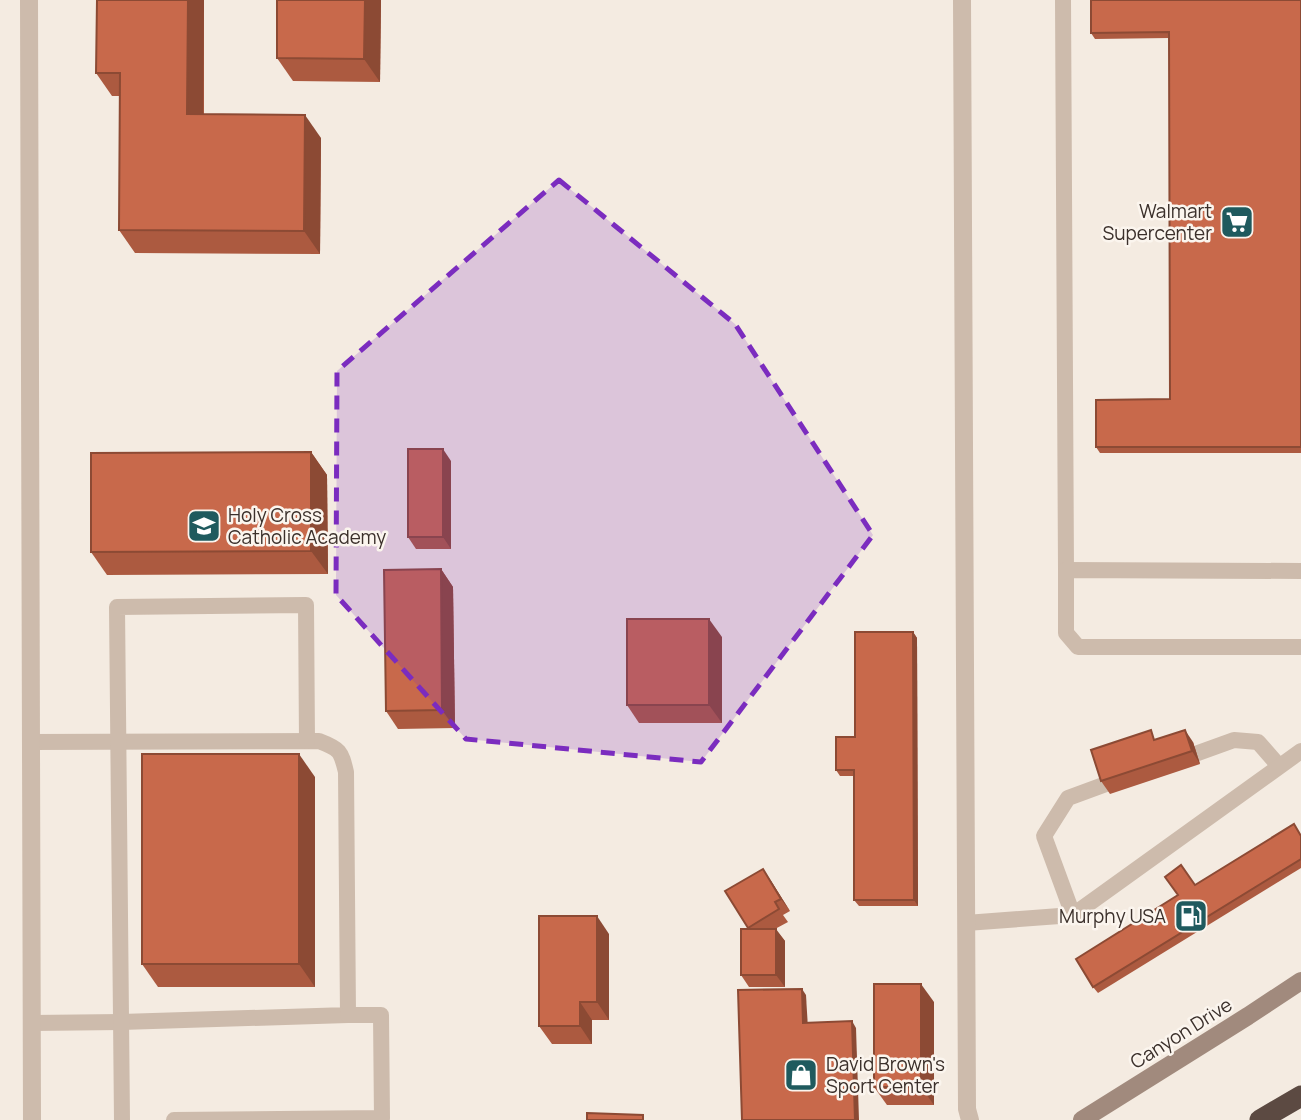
<svg xmlns="http://www.w3.org/2000/svg" width="1301" height="1120" font-family="Manrope,sans-serif">
  <style>
    .lines { fill: none; stroke-linecap: round; stroke-linejoin: round }
    .service { stroke: #cdbbac; stroke-width: 16 }
    .minor { stroke: #cdbbac; stroke-width: 18 }
    .tertiary { stroke: #cdbbac; stroke-width: 18 }
    .secondary { stroke: #a18a7d; stroke-width: 18 }
    .motorway { stroke: #5c4a42; stroke-width: 21 }
    .wall { fill: #ac5a40 }
    .shaded-wall { fill: #8c4a34 }
    .building { fill: #c8694b; stroke: #8c4a34; stroke-width: 2 }
    .marked { fill: #7b2cbf; fill-opacity: 0.2; stroke: #7b2cbf; stroke-width: 5; stroke-dasharray: 14 9; stroke-linejoin: round }
    .labels { text-anchor: middle; stroke-width: 5; stroke-linejoin: round; paint-order: stroke }
    .poi-label { font-size: 19px; fill: #3b302b; stroke: #fbf5ee; text-anchor: end }
    .street-label { font-size: 19px; fill: #3b302b; stroke: #fbf5ee }
  </style>
  <rect width="100%" height="100%" fill="#f4ebe1"/>
  <g class="lines">
    <g class="service">
      <polyline points="1063,0 1066,570"/>
      <polyline points="1301,571 1066,570 1066,633 1078,647 1301,647"/>
      <path d="M31,742L319,741C340,749 341,751 346,772L348,1015L121,1022L32,1023"/>
      <polyline points="1198,753 1234,740 1258,742 1279,766"/>
      <polyline points="1073,915 1044,836 1068,798 1106,784"/>
      <polyline points="966,923 1073,915 1301,751"/>
      <polyline points="122,1120 117,607 306,605 307,741"/>
      <polyline points="174,1120 382,1118 381,1015 348,1015"/>
    </g>
    <polyline class="minor" points="962,0 967,1109 970,1120"/>
    <polyline class="tertiary" points="29,0 32,1120"/>
    <polyline class="secondary" points="1082,1120 1248,1016 1301,981"/>
    <polyline class="motorway" points="1260,1120 1301,1096"/>
  </g>
  <g class="wall">
    <polygon points="97,0 204,0 204,114 321,138 320,254 135,253 119,230 120,96 112,96 96,73"/>
    <polygon points="277,0 381,0 380,82 293,81 277,58"/>
    <polygon points="1301,0 1301,453 1100,453 1096,447 1170,399 1169,38 1095,39 1091,33"/>
    <polygon points="311,452 327,475 328,574 107,575 91,552"/>
    <polygon points="451,461 451,549 416,549 408,537"/>
    <polygon points="441,569 453,587 455,728 398,729 386,711"/>
    <polygon points="913,632 917,638 918,906 859,906 854,900 854,776 840,776 836,770 855,737"/>
    <polygon points="722,637 722,723 639,723 627,705"/>
    <polygon points="1193,742 1200,764 1110,794 1101,781"/>
    <polygon points="315,777 315,987 158,987 142,964"/>
    <polygon points="1301,835 1301,868 1098,993 1093,987 1178,895 1195,885"/>
    <polygon points="771,881 790,911 783,915 788,922 775,929 785,941 785,987 749,987 741,975 749,929 725,891"/>
    <polygon points="609,934 609,1020 592,1020 592,1044 552,1044 539,1026"/>
    <polygon points="934,1002 934,1105 887,1105 874,1087"/>
  </g>
  <g class="shaded-wall">
    <polygon points="188,0 204,0 203,137 187,114"/>
    <polygon points="365,0 381,0 380,82 364,59"/>
    <polygon points="305,115 321,138 320,254 304,231"/>
    <polygon points="443,449 451,461 451,549 443,537"/>
    <polygon points="311,452 327,475 328,574 311,551"/>
    <polygon points="441,569 453,587 455,728 442,710"/>
    <polygon points="709,619 722,637 722,723 709,705"/>
    <polygon points="913,632 917,638 918,906 914,900"/>
    <polygon points="1185,730 1193,742 1200,764 1192,751"/>
    <polygon points="299,754 315,777 315,987 299,964"/>
    <polygon points="763,869 771,881 790,911 781,899"/>
    <polygon points="597,916 609,934 609,1020 597,1002"/>
    <polygon points="776,929 785,941 785,987 776,975"/>
    <polygon points="921,984 934,1002 934,1105 921,1087"/>
    <polygon points="802,989 806,995 808,1029 803,1023"/>
    <polygon points="580,1002 592,1020 592,1044 580,1026"/>
    <polygon points="852,1021 856,1028 859,1120 855,1120"/>
  </g>
  <g class="building">
    <polygon points="97,0 188,0 187,114 305,115 304,231 119,230 120,73 96,73"/>
    <polygon points="277,0 365,0 364,59 277,58"/>
    <polygon points="1091,0 1301,0 1301,447 1096,447 1096,400 1170,399 1169,32 1091,33"/>
    <rect x="408" y="449" width="35" height="88"/>
    <polygon points="311,452 311,551 91,552 91,453"/>
    <polygon points="441,569 442,710 386,711 384,570"/>
    <rect x="627" y="619" width="82" height="86"/>
    <polygon points="855,632 913,632 914,900 854,900 854,770 836,770 836,737 855,737"/>
    <polygon points="1151,730 1154,740 1185,730 1192,751 1101,781 1091,750"/>
    <rect x="142" y="754" width="157" height="210"/>
    <polygon points="1294,824 1301,836 1301,859 1093,987 1076,959 1178,895 1165,877 1181,865 1195,885"/>
    <polygon points="763,869 781,899 775,902 779,909 748,928 725,891"/>
    <polygon points="539,916 597,916 597,1002 580,1002 580,1026 539,1026"/>
    <rect x="741" y="929" width="35" height="46"/>
    <rect x="874" y="984" width="47" height="103"/>
    <polygon points="802,989 803,1023 852,1021 855,1120 742,1120 738,990"/>
    <polygon points="587,1113 643,1115 643,1120 587,1120"/>
  </g>
  <path class="marked" d="M559,180L735,324L873,535L701,762L466,739L336,595L337,371Z"/>
  <defs>
    <symbol id="supermarket-square" viewBox="-11 -11 22 22"><rect x="-9" y="-9" width="18" height="18" rx="4" fill="#1f5a5e" stroke="#fbf5ee"/><path d="M-6-5.5h2.5l.6 2H6L4.5 2H-2.5L-4.4-4H-6ZM-1.5 3.2a1.3 1.3 0 1 0 .1 0ZM3 3.2a1.3 1.3 0 1 0 .1 0Z" fill="#fff"/></symbol>
    <symbol id="school-square" viewBox="-11 -11 22 22"><rect x="-9" y="-9" width="18" height="18" rx="4" fill="#1f5a5e" stroke="#fbf5ee"/><path d="M0-5L7-2L0 1L-7-2ZM-4 1L0 2.5L4 1V4Q0 6-4 4Z" fill="#fff"/></symbol>
    <symbol id="fuel-square" viewBox="-11 -11 22 22"><rect x="-9" y="-9" width="18" height="18" rx="4" fill="#1f5a5e" stroke="#fbf5ee"/><path d="M-5.5-6h7V0h2V4h1.3V-2.5L3-4.5l.8-.8L6-3V5H2.5V1h-1V6h-7ZM-4.2-4.7v3.2H.2V-4.7Z" fill="#fff"/></symbol>
    <symbol id="shop-square" viewBox="-11 -11 22 22"><rect x="-9" y="-9" width="18" height="18" rx="4" fill="#1f5a5e" stroke="#fbf5ee"/><path d="M-5-2.5h2.3a2.7 3.5 0 0 1 5.4 0H5L5.5 6h-11ZM-1.5-2.5h3a1.5 2.3 0 0 0-3 0Z" fill="#fff"/></symbol>
  </defs>
  <g fill-rule="evenodd">
    <use href="#supermarket-square" x="1218" y="203" width="38" height="38"/>
    <use href="#school-square" x="185" y="507" width="38" height="38"/>
    <use href="#fuel-square" x="1172" y="897" width="38" height="38"/>
    <use href="#shop-square" x="782" y="1056" width="38" height="38"/>
  </g>
  <g class="labels">
    <g class="poi-label">
      <text x="1212" y="218">Walmart<tspan x="1212" dy="22">Supercenter</tspan></text>
      <text x="228" y="522" text-anchor="start">Holy Cross<tspan x="228" dy="22">Catholic Academy</tspan></text>
      <text x="1166" y="923">Murphy USA</text>
      <text x="826" y="1071" text-anchor="start">David Brown's<tspan x="826" dy="22">Sport Center</tspan></text>
    </g>
    <g class="street-label">
      <text transform="translate(1181 1033) rotate(-32)" y="7">Canyon Drive</text>
    </g>
  </g>
</svg>
